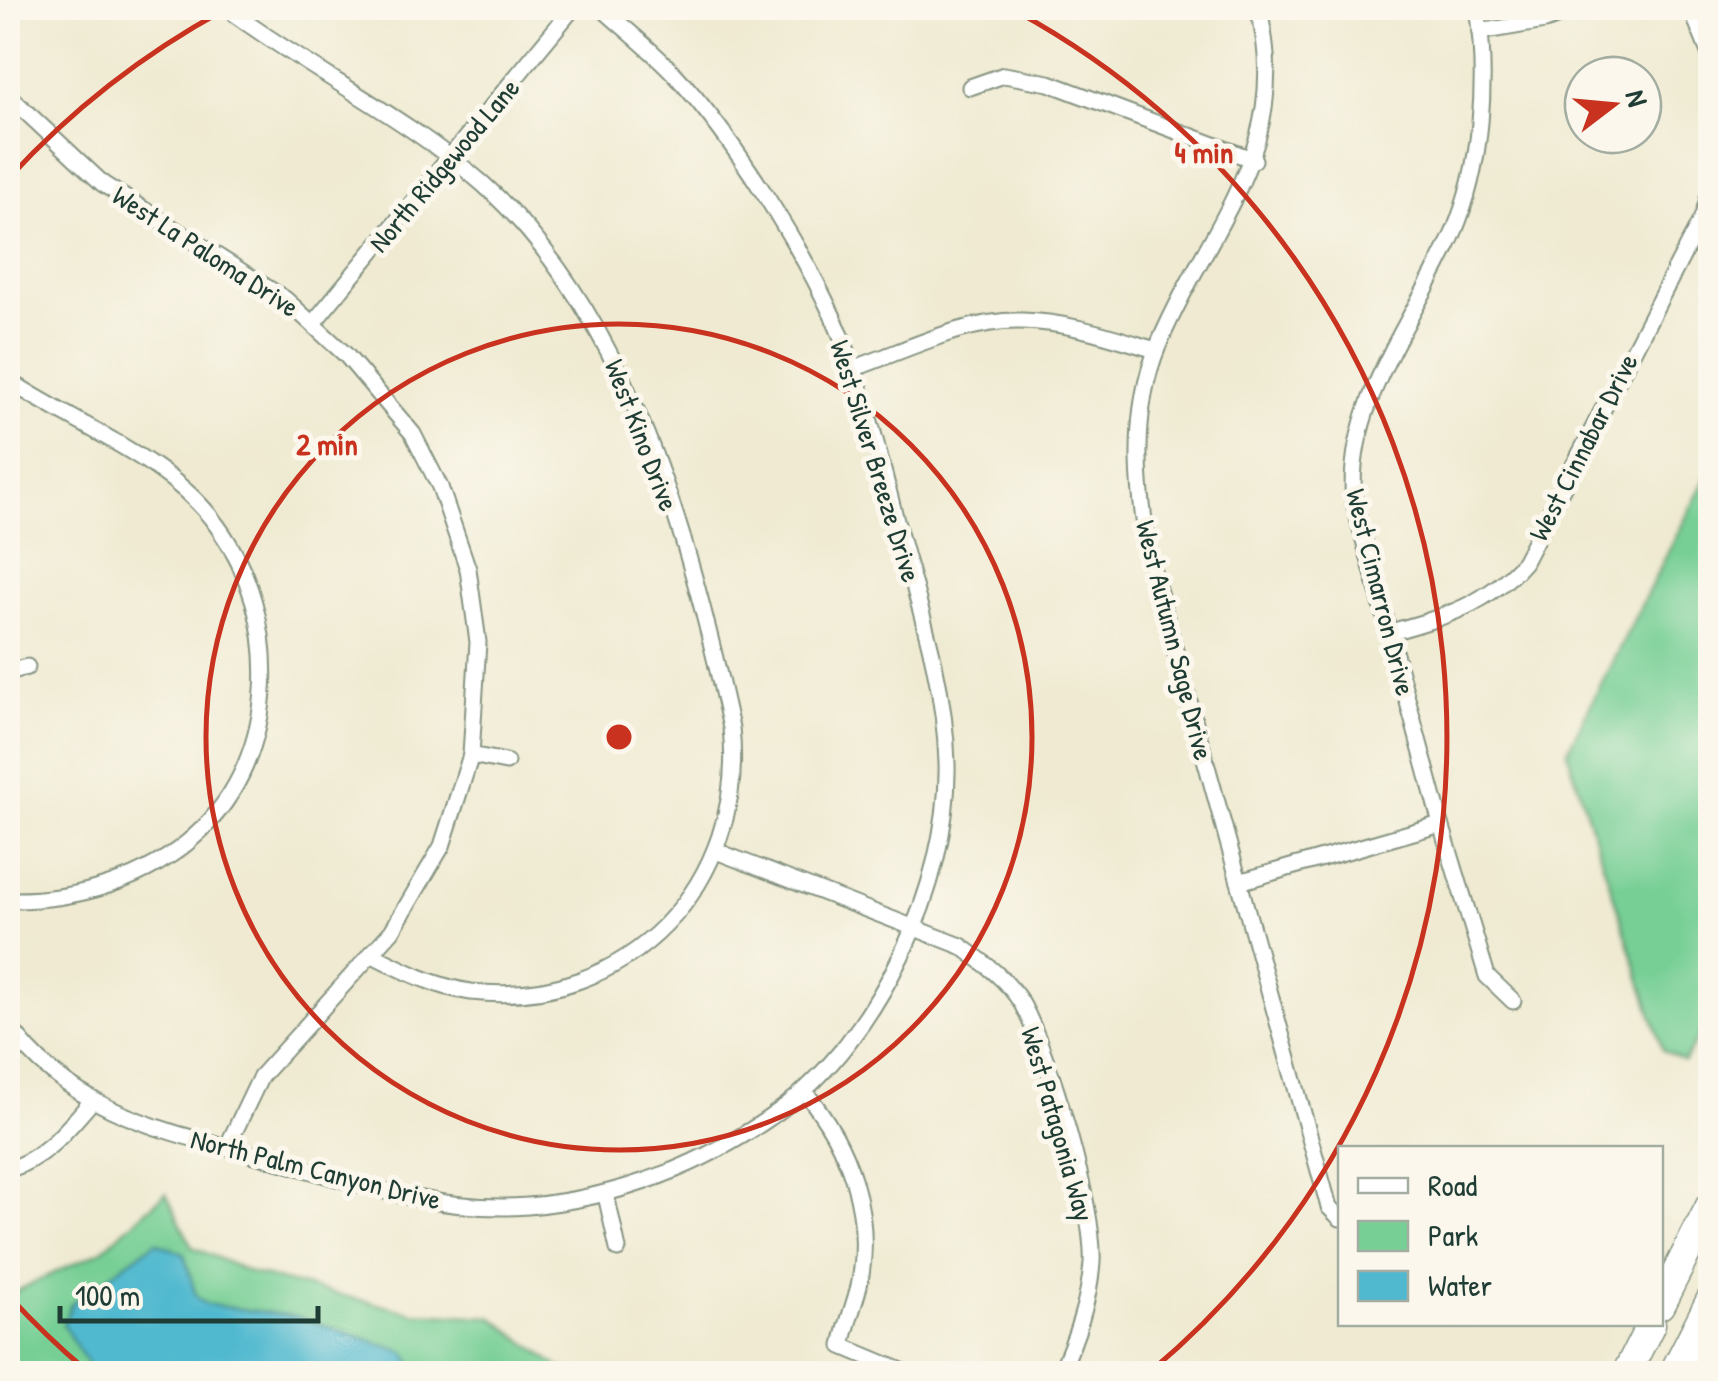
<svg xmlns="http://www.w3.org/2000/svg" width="1718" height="1381" font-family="'Patrick Hand',sans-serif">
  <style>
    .green { fill: #77cf95; stroke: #4b8664; stroke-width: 2.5 }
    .water { fill: #51b9cf; stroke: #387b82; stroke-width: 2.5 }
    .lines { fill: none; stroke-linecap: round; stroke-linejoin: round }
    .street-casing { stroke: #879482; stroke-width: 19 }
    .highway-casing { stroke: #879482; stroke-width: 31 }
    .street { stroke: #fff; stroke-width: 15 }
    .highway { stroke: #fff; stroke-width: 28 }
    .ring { fill: none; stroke: #c8321e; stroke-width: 5 }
    .labels { text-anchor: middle; stroke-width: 10; stroke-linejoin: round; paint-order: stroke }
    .street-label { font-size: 28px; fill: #1f3d34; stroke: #fbf7ec }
    .centre { fill: #c8321e; stroke: #fbf7ec; stroke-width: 5 }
    .ring-label { font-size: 30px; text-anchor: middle; font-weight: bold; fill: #c8321e; stroke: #fbf7ec; stroke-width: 10; stroke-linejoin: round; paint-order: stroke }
  </style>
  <rect width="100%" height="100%" fill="#fbf7ec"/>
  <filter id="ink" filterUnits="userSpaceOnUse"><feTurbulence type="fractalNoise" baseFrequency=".01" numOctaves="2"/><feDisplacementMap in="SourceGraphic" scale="20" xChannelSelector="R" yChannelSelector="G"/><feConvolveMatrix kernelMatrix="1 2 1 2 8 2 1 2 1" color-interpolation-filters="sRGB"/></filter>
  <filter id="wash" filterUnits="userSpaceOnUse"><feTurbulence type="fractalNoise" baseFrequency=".0048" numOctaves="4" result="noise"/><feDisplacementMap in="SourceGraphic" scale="40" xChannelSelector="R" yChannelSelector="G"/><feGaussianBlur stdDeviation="2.25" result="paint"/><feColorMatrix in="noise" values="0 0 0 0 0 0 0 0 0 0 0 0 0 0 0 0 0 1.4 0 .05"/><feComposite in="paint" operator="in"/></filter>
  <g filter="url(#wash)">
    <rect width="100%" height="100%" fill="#efead1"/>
    <g class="green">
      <polygon points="1710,470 1710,1017 1684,1061 1663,1050 1567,751"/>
      <polygon points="166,1193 192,1247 251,1273 414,1313 492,1317 560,1368 588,1373 8,1374 8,1295 101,1251"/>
    </g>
    <polygon class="water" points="156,1242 184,1254 196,1296 205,1304 299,1317 405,1352 418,1373 93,1373 63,1325 71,1304"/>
  </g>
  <g filter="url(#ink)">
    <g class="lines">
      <defs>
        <g id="street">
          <path d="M226,8C309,70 405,116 483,184C630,315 690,542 731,728C748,882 628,1010 471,992C435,987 402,970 371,954"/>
          <path d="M1258,8C1295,147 1207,227 1158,346C1129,416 1138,500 1153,571L1329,1207L1340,1218"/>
          <path d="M1477,8C1488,79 1482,167 1453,234C1415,320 1344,405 1354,503L1441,824L1487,976L1513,1001"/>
          <polyline points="1691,8 1710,55"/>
          <polyline points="1480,32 1545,21 1580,8"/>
          <polyline points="970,87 1004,75 1049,83 1254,160"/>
          <polyline points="8,95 103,184 285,299 346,355 413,434 440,487 468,569 478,642 471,755 442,846 392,931 261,1076 227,1147"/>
          <polyline points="314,322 573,8"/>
          <path d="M852,369C905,351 965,319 1022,321C1069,322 1112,337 1156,350"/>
          <path d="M8,380C75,425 171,459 218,527C282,616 282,756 197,834C147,881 75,901 8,900"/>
          <path d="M1391,632C1444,617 1487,605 1524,562L1703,216L1710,192"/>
          <polyline points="8,672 27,667"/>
          <polyline points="471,755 506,762"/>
          <path d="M716,851L961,946C983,962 1008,980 1022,1004C1049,1053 1095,1209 1092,1263C1089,1302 1076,1338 1060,1374"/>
          <polyline points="1239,882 1441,824"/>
          <path d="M8,1024C73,1118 177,1133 281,1162C361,1185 443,1213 528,1206C619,1198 705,1165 779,1111C878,1039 950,884 947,763C945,688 923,618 903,547C882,471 866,389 833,317C799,243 733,138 679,79C656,53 627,31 602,8"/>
          <path d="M804,1091C849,1144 874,1215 859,1286C854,1306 846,1325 842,1346L909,1374"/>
          <path d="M8,1170C46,1157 65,1132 91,1102"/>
          <polyline points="606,1195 618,1249"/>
        </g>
        <g id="highway">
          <polyline points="1660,1305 1710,1206"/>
          <polyline points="1626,1374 1651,1324"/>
          <polyline points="1673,1374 1710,1301"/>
        </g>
      </defs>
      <use href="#street" class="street-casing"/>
      <use href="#highway" class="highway-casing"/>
      <use href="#street" class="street"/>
      <use href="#highway" class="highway"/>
    </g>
  </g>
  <g class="ring">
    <circle cx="619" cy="737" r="413"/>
    <path d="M87 1371A827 827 0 0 1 9 1296M9 178A827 827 0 0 1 224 10M1014 10A827 827 0 0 1 1151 1371"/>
  </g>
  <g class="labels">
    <g class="street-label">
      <text transform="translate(444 165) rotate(-50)" y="10">North Ridgewood Lane</text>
      <text transform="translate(206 251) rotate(33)" y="10">West La Paloma Drive</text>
      <text transform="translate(642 435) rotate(69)" y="10">West Kino Drive</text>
      <text transform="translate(1583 447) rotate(-63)" y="10">West Cinnabar Drive</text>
      <text transform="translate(876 461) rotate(73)" y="10">West Silver Breeze Drive</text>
      <text transform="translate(1381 592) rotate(76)" y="10">West Cimarron Drive</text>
      <text transform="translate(1175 640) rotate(76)" y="10">West Autumn Sage Drive</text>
      <text transform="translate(1058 1124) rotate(74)" y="10">West Patagonia Way</text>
      <text transform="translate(316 1169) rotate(14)" y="10">North Palm Canyon Drive</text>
    </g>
  </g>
  <circle cx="619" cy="737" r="15" class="centre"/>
  <g class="ring-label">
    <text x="1204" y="163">4 min</text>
    <text x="327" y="455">2 min</text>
  </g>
  <rect width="1718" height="1381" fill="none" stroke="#fbf7ec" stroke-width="40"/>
  <rect x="1338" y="1146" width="325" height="180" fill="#fbf7ec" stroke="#a3ada2" stroke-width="2.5"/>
  <rect x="1358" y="1178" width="50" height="15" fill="#ffffff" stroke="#a3ada2" stroke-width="2.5"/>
  <text x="1428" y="1196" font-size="30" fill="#1f3d34">Road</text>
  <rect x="1358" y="1221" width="50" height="30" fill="#77cf95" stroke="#a3ada2" stroke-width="2.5"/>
  <text x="1428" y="1246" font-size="30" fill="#1f3d34">Park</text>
  <rect x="1358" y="1271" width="50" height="30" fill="#51b9cf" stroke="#a3ada2" stroke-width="2.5"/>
  <text x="1428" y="1296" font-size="30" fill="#1f3d34">Water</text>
  <g transform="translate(1613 105) rotate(74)"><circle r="48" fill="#fbf7ec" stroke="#a3ada2" stroke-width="2.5"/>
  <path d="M0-8L18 38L0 25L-18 38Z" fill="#c8321e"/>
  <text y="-15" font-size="28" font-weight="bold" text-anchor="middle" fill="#1f3d34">N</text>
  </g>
  <path d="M60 1306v15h258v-15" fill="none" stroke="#1f3d34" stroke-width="5"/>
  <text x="75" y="1306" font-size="30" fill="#1f3d34" stroke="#fbf7ec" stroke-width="8" paint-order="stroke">100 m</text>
</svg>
